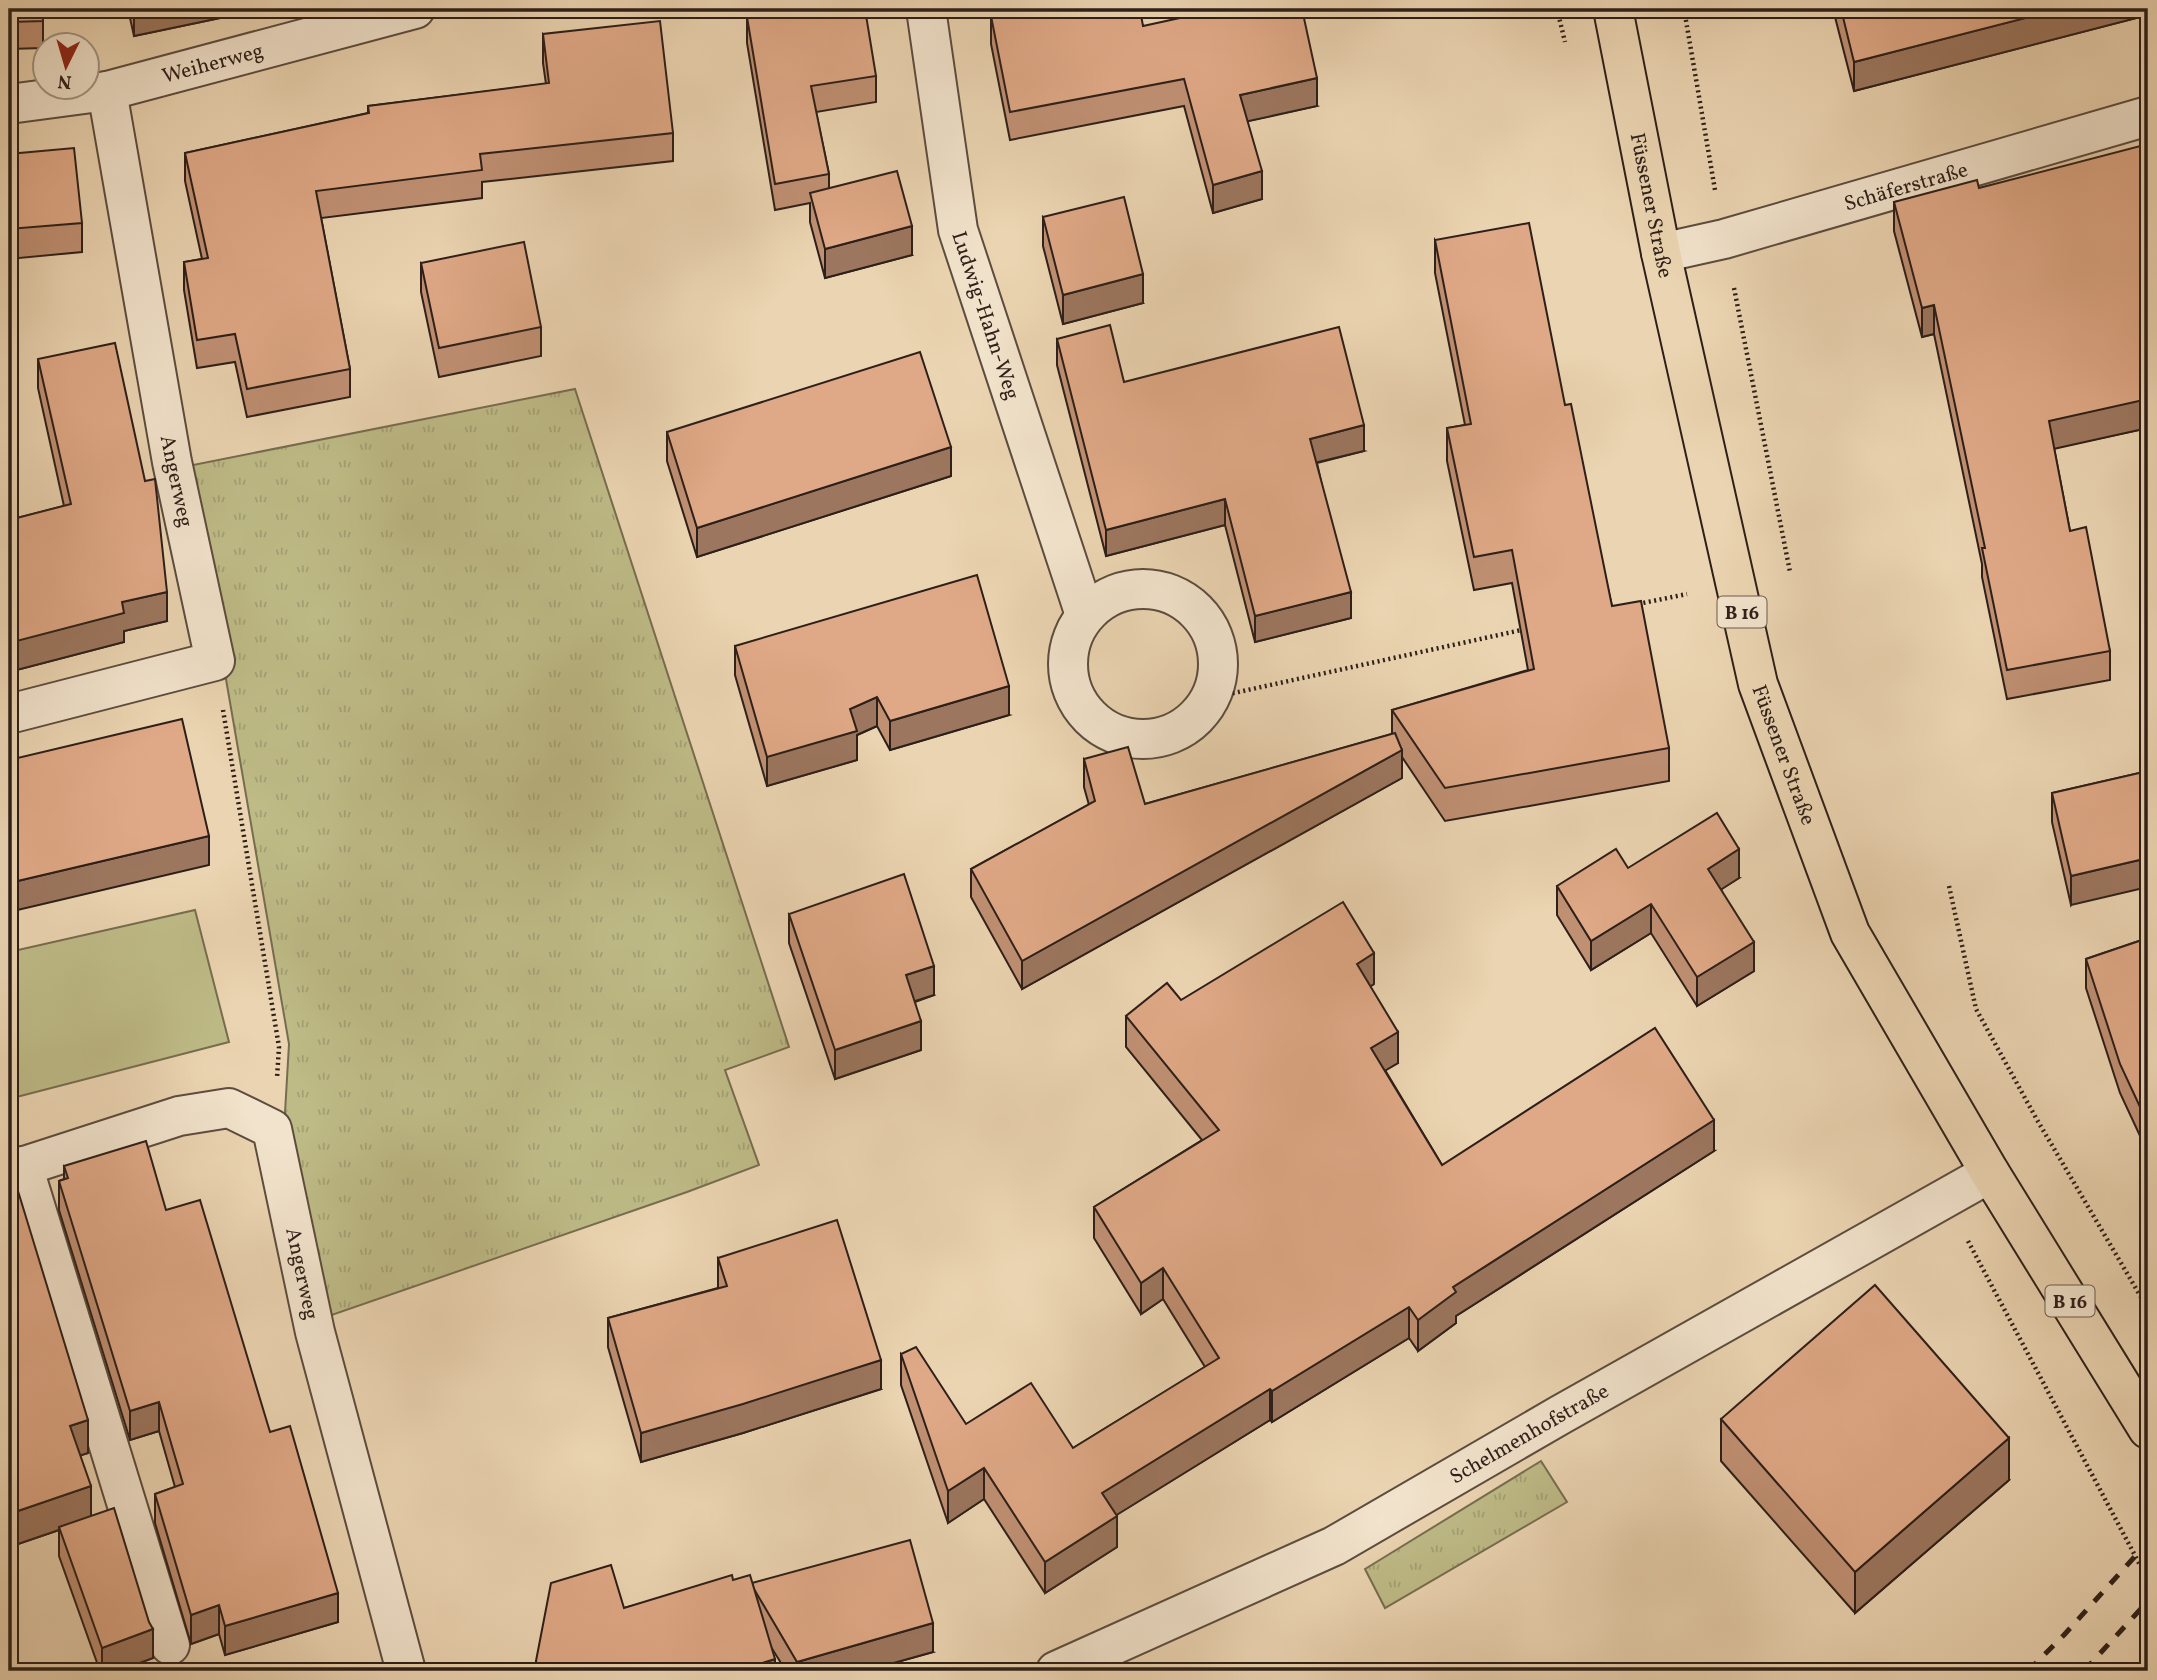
<svg xmlns="http://www.w3.org/2000/svg" width="2157" height="1680" font-family="Vollkorn,serif">
  <style>
    .grass { fill: url(#grass-tufts); stroke: #766d50; stroke-width: 2 }
    .park { fill: #bebb87; stroke: #766d50; stroke-width: 2 }
    .lines { fill: none; stroke-linecap: round; stroke-linejoin: round }
    .minor-casing { stroke: #5c4c3f; stroke-width: 42 }
    .primary-casing { stroke: #2d1f19; stroke-width: 42 }
    .path { stroke: #2d1f19; stroke-width: 4.5; stroke-dasharray: 2 3.5; stroke-linecap: butt }
    .minor { stroke: #f2e3cc; stroke-width: 38 }
    .primary { stroke: #ebd4b1; stroke-width: 38 }
    .rail { stroke: #2d1f19; stroke-width: 5; stroke-dasharray: 12 12; stroke-linecap: butt }
    .wall { fill: #c09073; stroke: #2d1f19; stroke-width: 2 }
    .shaded-wall { fill: #9c765e; stroke: #2d1f19; stroke-width: 2 }
    .building { fill: #dfa886; stroke: #2d1f19; stroke-width: 2 }
    .labels { text-anchor: middle; stroke-width: 7; stroke-linejoin: round; paint-order: stroke }
    .shield { fill: #f2e3cc; stroke: #685a4f; stroke-width: 2 }
    .shield-label { font-size: 19px; font-weight: bold; fill: #2d1f19 }
    .street-label { font-size: 21px; fill: #2d1f19; stroke: #f2e3cc }
  </style>
  <defs>
    <pattern id="grass-tufts" width="24" height="20" patternUnits="userSpaceOnUse" patternTransform="scale(1.75)"><rect width="24" height="20" fill="#bebb87"/><path d="M3 7l-1-3M5 7V3M7 7l1-3M15 17l-1-3M17 17v-4M19 17l1-3" fill="none" stroke="#a4a074"/></pattern>
  </defs>
  <rect width="100%" height="100%" fill="#ebd4b1"/>
  <filter id="stains"><feTurbulence type="fractalNoise" baseFrequency=".00286" numOctaves="4"/><feColorMatrix values="0 0 0 0 .2 0 0 0 0 .09 0 0 0 0 .02 0 0 0 .5 -.17"/></filter>
  <radialGradient id="worn" r=".72"><stop offset=".6" stop-color="#630" stop-opacity="0"/><stop offset="1" stop-color="#630" stop-opacity=".3"/></radialGradient>
  <g class="grass">
    <polygon points="575,389 789,1047 725,1070 759,1165 687,1192 326,1317 284,1130 289,1044 222,656 183,467"/>
    <polygon points="1541,1461 1567,1502 1385,1608 1365,1569"/>
  </g>
  <polygon class="park" points="195,910 229,1042 9,1099 9,952"/>
  <g class="lines">
    <defs>
      <g id="minor">
        <path id="s1" d="M926,9L958,230L1085,615"/>
        <path id="s2" d="M9,104L107,91L415,9"/>
        <path id="s3" d="M1661,253L1724,239L2148,116"/>
        <circle cx="1143" cy="664" r="75"/>
        <polyline points="9,714 215,661 172,462 107,91"/>
        <polyline points="23,1166 170,1645"/>
        <path id="s4" d="M9,1171L179,1116L229,1108L272,1129L315,1332L406,1671"/>
        <path id="s5" d="M1056,1671L1334,1546L1560,1415L1990,1173"/>
      </g>
      <g id="primary">
        <path id="s6" d="M1613,9L1661,253L1758,684L1850,933L1990,1173L2148,1429"/>
      </g>
    </defs>
    <use href="#minor" class="minor-casing"/>
    <use href="#primary" class="primary-casing"/>
    <g class="path">
      <polyline points="1557,9 1565,42"/>
      <polyline points="1684,9 1715,190"/>
      <polyline points="1734,288 1790,572"/>
      <polyline points="1638,604 1687,594"/>
      <polyline points="1211,698 1526,629"/>
      <polyline points="223,710 279,1047 277,1078"/>
      <polyline points="1949,886 1976,1009 2036,1118 2148,1309"/>
      <polyline points="1968,1241 2148,1580"/>
    </g>
    <use href="#minor" class="minor"/>
    <use href="#primary" class="primary"/>
    <g class="rail">
      <polyline points="2028,1671 2064,1635 2148,1542"/>
      <polyline points="2084,1671 2148,1601"/>
    </g>
  </g>
  <g class="wall">
    <polygon points="9,9 43,21 43,48 9,49"/>
    <polygon points="128,9 263,9 134,36"/>
    <polygon points="1834,9 2148,9 2148,15 1854,91 1834,13"/>
    <polygon points="991,16 1143,26 1317,106 1247,121 1262,199 1213,213 1184,106 1010,140 991,44"/>
    <polygon points="747,17 876,76 876,102 816,112 829,174 829,188 912,255 825,278 810,222 810,203 775,210 747,43"/>
    <polygon points="543,34 673,133 673,161 482,182 482,198 321,218 350,369 350,397 247,417 235,362 197,368 184,290 184,262 202,259 185,181 185,153 368,113 368,106 546,84 543,63"/>
    <polygon points="9,154 82,223 82,252 9,259"/>
    <polygon points="1979,188 2148,428 2054,448 2070,531 2110,651 2110,680 2007,699 1982,577 1982,564 1934,334 1922,337 1894,231 1894,202"/>
    <polygon points="1043,217 1143,303 1063,324 1043,246"/>
    <polygon points="1435,240 1565,405 1612,606 1669,748 1669,781 1445,821 1402,757 1402,778 1022,989 971,897 971,869 1089,805 1084,787 1084,759 1145,804 1392,734 1392,710 1528,670 1512,583 1474,590 1447,461 1447,428 1465,425 1435,273"/>
    <polygon points="421,263 541,327 541,356 439,377 421,292"/>
    <polygon points="1057,339 1124,382 1364,451 1317,463 1351,618 1255,642 1225,525 1106,556 1057,365"/>
    <polygon points="38,359 167,621 124,631 124,642 9,672 9,520 64,506 38,388"/>
    <polygon points="667,432 951,476 697,557 667,461"/>
    <polygon points="735,646 1009,715 890,750 877,726 857,735 857,760 767,786 735,675"/>
    <polygon points="2148,771 2071,905 2052,822 2052,793"/>
    <polygon points="1628,868 1739,878 1721,889 1754,971 1697,1006 1651,933 1591,970 1557,915 1557,886"/>
    <polygon points="789,914 934,995 915,1002 921,1050 835,1079 789,943"/>
    <polygon points="2148,938 2148,1153 2120,1093 2086,988 2086,959"/>
    <polygon points="1374,984 1370,986 1398,1063 1385,1070 1442,1165 1714,1151 1456,1316 1456,1323 1418,1351 1409,1338 1272,1422 1270,1420 1116,1515 1117,1547 1045,1593 984,1499 948,1523 901,1385 901,1354 966,1424 1073,1448 1205,1367 1163,1299 1141,1314 1094,1238 1094,1207 1202,1140 1126,1047 1126,1016 1181,1000"/>
    <polygon points="64,1166 166,1210 270,1432 338,1622 225,1655 219,1634 191,1644 155,1523 155,1494 175,1487 159,1431 130,1440 59,1210 59,1181 64,1179"/>
    <polygon points="9,1194 88,1453 80,1455 91,1516 153,1658 118,1671 100,1671 59,1556 59,1530 9,1547"/>
    <polygon points="718,1258 881,1389 743,1433 641,1462 608,1347 608,1318 718,1288"/>
    <polygon points="1721,1419 2009,1480 1855,1613 1721,1461"/>
    <polygon points="733,1580 752,1583 933,1652 865,1671 786,1671 771,1647 775,1671 536,1671 536,1661 624,1608"/>
  </g>
  <g class="shaded-wall">
    <polygon points="146,9 263,9 134,36 134,11"/>
    <polygon points="2060,9 2148,9 2148,15 1854,91 1854,62"/>
    <polygon points="1317,78 1317,106 1240,123 1240,95"/>
    <polygon points="1262,171 1262,199 1213,213 1213,185"/>
    <polygon points="912,226 912,255 825,278 825,249"/>
    <polygon points="1143,274 1143,303 1063,324 1063,295"/>
    <polygon points="1934,305 1934,334 1922,337 1922,308"/>
    <polygon points="2148,376 2148,428 2049,450 2049,421 2143,377"/>
    <polygon points="1364,425 1364,451 1310,464 1310,439"/>
    <polygon points="951,447 951,476 697,557 697,528"/>
    <polygon points="1225,499 1225,525 1106,556 1106,530"/>
    <polygon points="167,592 167,621 124,631 124,642 9,672 9,643 122,602"/>
    <polygon points="1351,592 1351,618 1255,642 1255,616"/>
    <polygon points="1009,686 1009,715 890,750 890,721"/>
    <polygon points="877,697 877,726 857,735 857,760 767,786 767,757 850,709"/>
    <polygon points="1402,750 1402,778 1022,989 1022,961"/>
    <polygon points="209,836 209,865 9,912 9,883"/>
    <polygon points="1739,849 1739,878 1708,898 1708,869"/>
    <polygon points="2148,858 2148,887 2071,905 2071,876"/>
    <polygon points="1651,904 1651,933 1591,970 1591,941"/>
    <polygon points="1754,942 1754,971 1697,1006 1697,977"/>
    <polygon points="1374,953 1374,984 1357,995 1357,964"/>
    <polygon points="934,966 934,995 906,1004 906,975"/>
    <polygon points="921,1021 921,1050 835,1079 835,1050"/>
    <polygon points="1398,1032 1398,1063 1371,1079 1371,1048"/>
    <polygon points="1714,1120 1714,1151 1456,1316 1456,1323 1418,1351 1418,1320 1453,1287"/>
    <polygon points="1163,1268 1163,1299 1141,1314 1141,1283"/>
    <polygon points="1409,1307 1409,1338 1272,1422 1272,1391"/>
    <polygon points="881,1360 881,1389 743,1433 641,1462 641,1433"/>
    <polygon points="1270,1389 1270,1420 1102,1524 1102,1493"/>
    <polygon points="159,1402 159,1431 130,1440 130,1411"/>
    <polygon points="88,1420 88,1453 70,1459 70,1426"/>
    <polygon points="2009,1438 2009,1480 1855,1613 1855,1572"/>
    <polygon points="984,1468 984,1499 948,1523 948,1491"/>
    <polygon points="91,1486 91,1519 59,1527 59,1530 9,1547 9,1514"/>
    <polygon points="1117,1516 1117,1547 1045,1593 1045,1562"/>
    <polygon points="338,1593 338,1622 225,1655 225,1626"/>
    <polygon points="219,1605 219,1634 191,1644 191,1615"/>
    <polygon points="933,1623 933,1652 865,1671 797,1671 797,1662"/>
    <polygon points="153,1629 153,1658 118,1671 102,1671 102,1648"/>
    <polygon points="775,1659 775,1671 759,1671 759,1664"/>
  </g>
  <g class="building">
    <polygon points="9,9 42,9 43,21 9,22"/>
    <polygon points="133,9 146,9 134,11"/>
    <polygon points="794,9 865,9 876,76 811,86 829,174 775,184 747,17"/>
    <polygon points="1030,9 1140,9 1143,26 1221,9 1302,9 1317,78 1240,95 1262,171 1213,185 1184,79 1010,112 991,16"/>
    <polygon points="1841,9 2060,9 1854,62"/>
    <polygon points="660,21 673,133 480,154 482,170 316,191 350,369 247,389 235,334 197,340 184,262 208,258 185,153 369,113 368,106 549,83 543,34"/>
    <polygon points="2148,144 2148,376 2143,377 2148,399 2049,421 2070,531 2086,527 2110,651 2007,670 1982,548 1985,548 1934,305 1922,308 1894,202 1977,180 1979,188"/>
    <polygon points="74,148 82,223 9,229 9,154"/>
    <polygon points="897,171 912,226 825,249 810,193"/>
    <polygon points="1124,197 1143,274 1063,295 1043,217"/>
    <polygon points="1529,223 1565,405 1571,404 1612,606 1641,601 1669,748 1445,788 1392,710 1534,669 1512,550 1474,557 1447,428 1471,424 1435,240"/>
    <polygon points="524,242 541,327 439,348 421,263"/>
    <polygon points="1110,325 1124,382 1339,327 1364,425 1310,439 1351,592 1255,616 1225,499 1106,530 1057,339"/>
    <polygon points="115,343 145,481 155,479 167,592 122,602 124,613 9,643 9,520 71,504 38,359"/>
    <polygon points="920,352 951,447 697,528 667,432"/>
    <polygon points="977,575 1009,686 890,721 877,697 850,709 857,731 767,757 735,646"/>
    <polygon points="182,719 209,836 9,883 9,760"/>
    <polygon points="1395,733 1402,750 1022,961 971,869 1095,801 1084,759 1128,747 1145,804"/>
    <polygon points="2148,771 2148,858 2071,876 2052,793"/>
    <polygon points="1717,813 1739,849 1708,869 1754,942 1697,977 1651,904 1591,941 1557,886 1616,849 1628,868"/>
    <polygon points="904,874 934,966 906,975 921,1021 835,1050 789,914"/>
    <polygon points="1343,902 1374,953 1357,964 1398,1032 1371,1048 1442,1165 1655,1028 1714,1120 1453,1287 1456,1292 1418,1320 1409,1307 1272,1391 1270,1389 1102,1493 1117,1516 1045,1562 984,1468 948,1491 901,1354 916,1347 966,1424 1031,1383 1073,1448 1219,1358 1163,1268 1141,1283 1094,1207 1219,1130 1126,1016 1167,983 1181,1000"/>
    <polygon points="2148,938 2148,1124 2120,1064 2086,959"/>
    <polygon points="146,1141 166,1210 200,1200 270,1432 290,1426 338,1593 225,1626 219,1605 191,1615 155,1494 183,1484 159,1402 130,1411 59,1181 68,1178 64,1166"/>
    <polygon points="18,1191 88,1420 70,1426 91,1486 9,1514 9,1194"/>
    <polygon points="837,1220 881,1360 743,1404 641,1433 608,1318 727,1286 718,1258"/>
    <polygon points="1875,1285 2009,1438 1855,1572 1721,1419"/>
    <polygon points="114,1508 149,1622 153,1629 102,1648 59,1527"/>
    <polygon points="910,1540 933,1623 797,1662 754,1589 752,1583"/>
    <polygon points="611,1565 624,1608 732,1575 733,1580 750,1575 775,1659 759,1664 761,1671 539,1671 536,1661 551,1583"/>
  </g>
  <g class="labels">
    <g class="shield">
      <rect x="1717.5" y="596.5" width="49" height="31" rx="5"/>
      <rect x="2045.5" y="1285.5" width="49" height="31" rx="5"/>
    </g>
    <g class="shield-label">
      <text x="1742" y="619">B 16</text>
      <text x="2070" y="1308">B 16</text>
    </g>
    <g class="street-label">
      <text dy="7" stroke="none"><textPath href="#s2" startOffset="208">Weiherweg</textPath></text>
      <text dy="7" stroke="none"><textPath href="#s3" startOffset="254">Schäferstraße</textPath></text>
      <text dy="7" stroke="none"><textPath href="#s6" startOffset="200">Füssener Straße</textPath></text>
      <text dy="7" stroke="none"><textPath href="#s1" startOffset="313">Ludwig-Hahn-Weg</textPath></text>
      <text transform="translate(177 481) rotate(78)" y="7">Angerweg</text>
      <text dy="7" stroke="none"><textPath href="#s6" startOffset="766">Füssener Straße</textPath></text>
      <text dy="7" stroke="none"><textPath href="#s4" startOffset="425">Angerweg</textPath></text>
      <text dy="7" stroke="none"><textPath href="#s5" startOffset="530">Schelmenhofstraße</textPath></text>
    </g>
  </g>
  <rect width="2157" height="1680" fill="none" stroke="#ebd4b1" stroke-width="35"/>
  <rect x="10" y="10" width="2136" height="1659" fill="none" stroke="#2d1f19" stroke-width="3.5"/>
  <rect x="18" y="18" width="2122" height="1645" fill="none" stroke="#2d1f19" stroke-width="2"/>
  <g transform="translate(66 66) rotate(185)"><circle r="33" fill="#f2e3cc" stroke="#a39584" stroke-width="2"/>
  <path d="M0-5L12 26L0 18L-12 26Z" fill="#8f2418"/>
  <text y="-10" font-size="19" font-weight="bold" text-anchor="middle" fill="#2d1f19">N</text>
  </g>
  <rect width="100%" height="100%" filter="url(#stains)"/>
  <rect width="100%" height="100%" fill="url(#worn)"/>
</svg>
